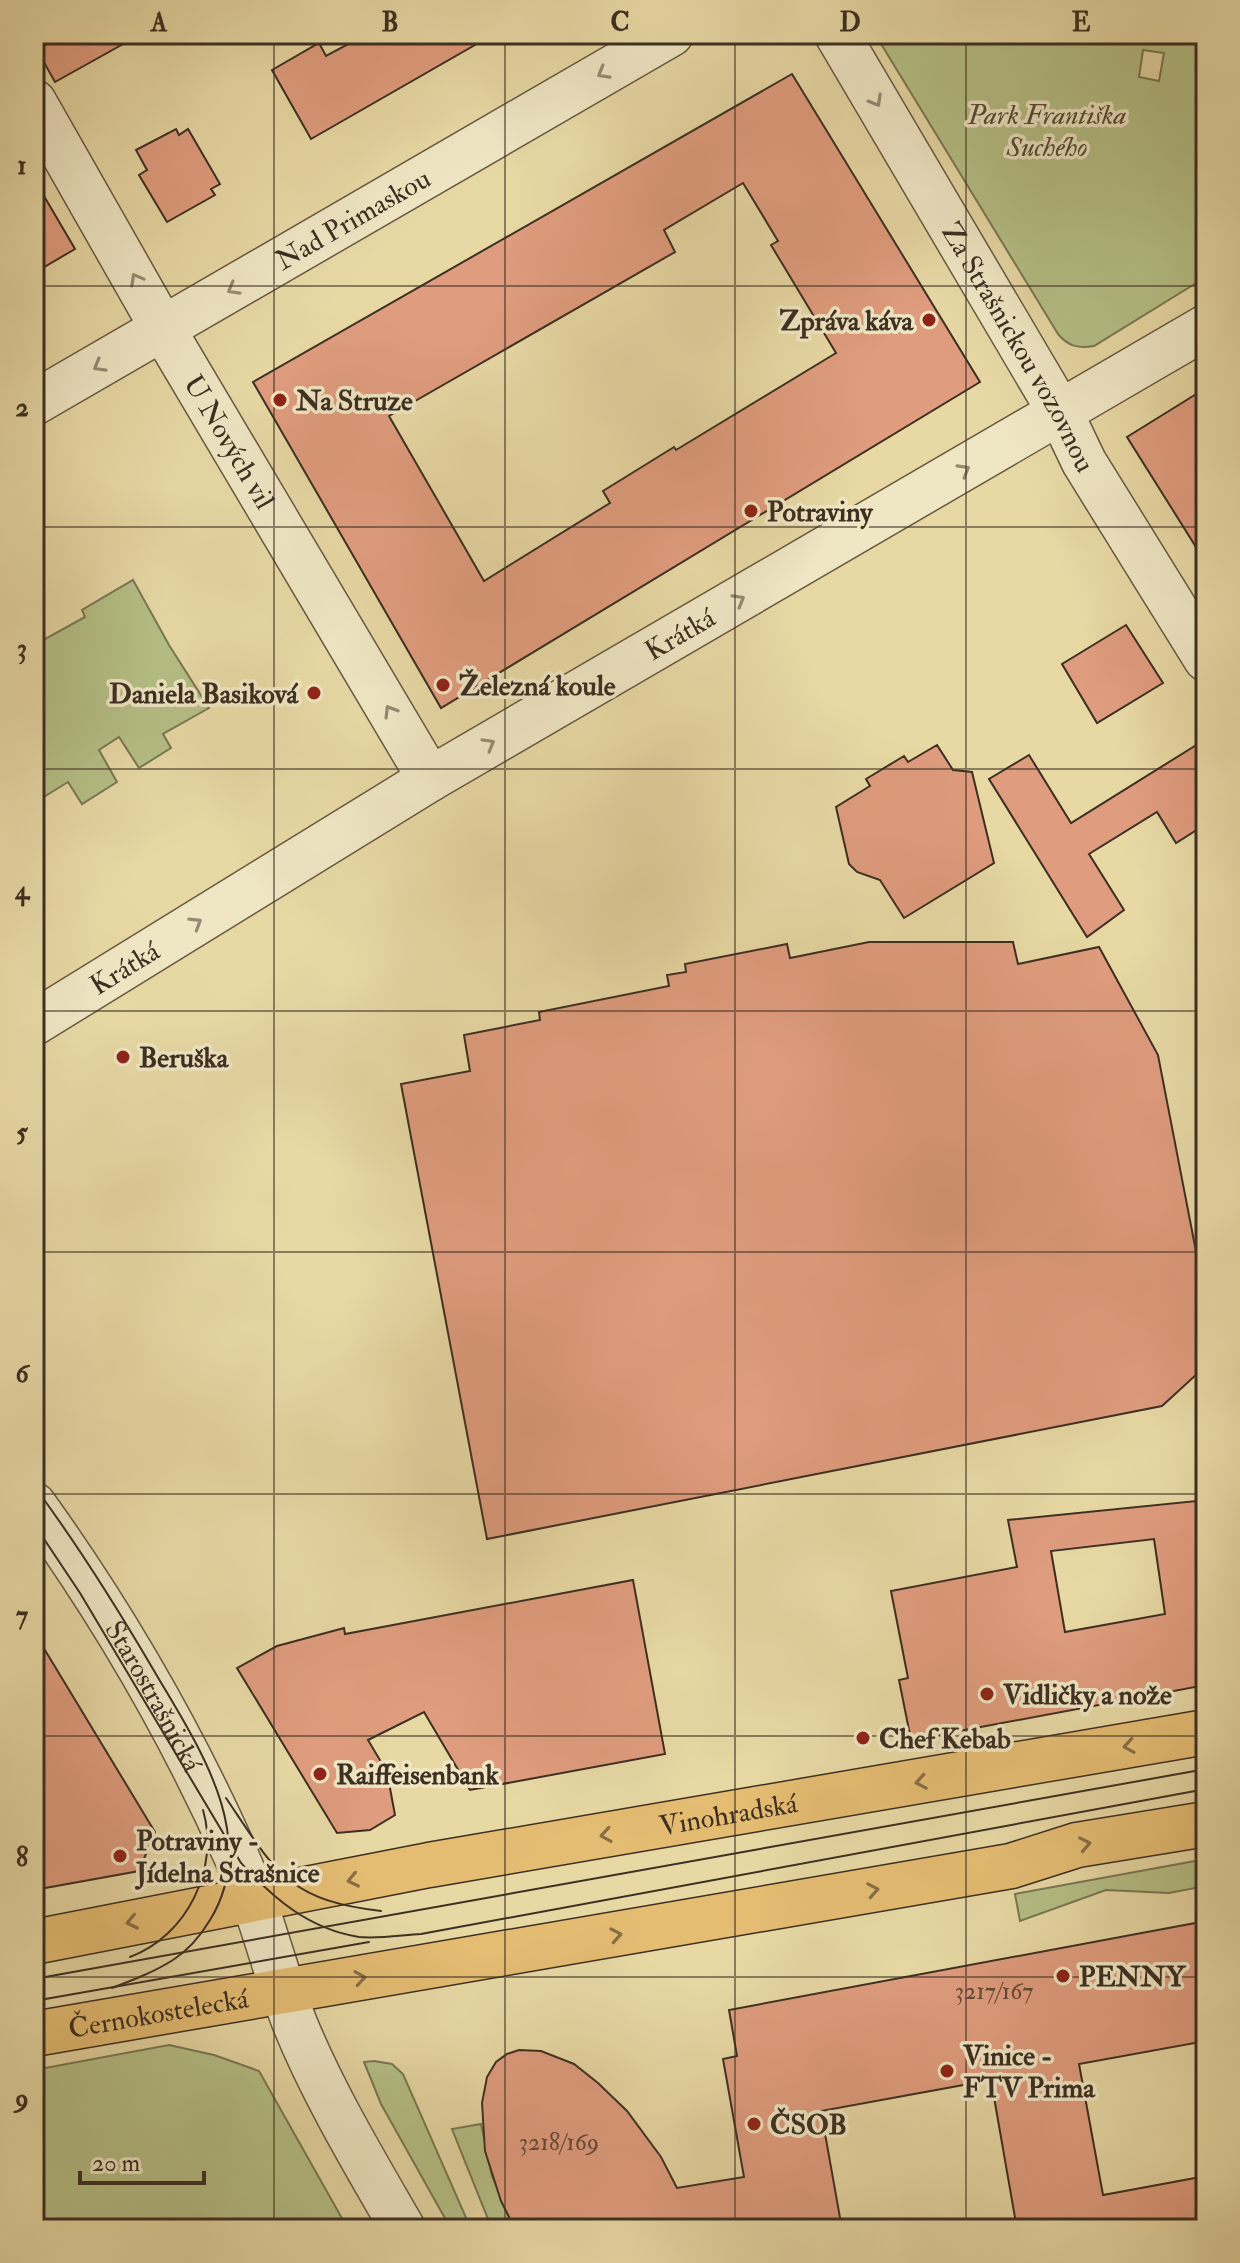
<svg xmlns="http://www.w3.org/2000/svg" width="1240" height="2263" font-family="'IM FELL Double Pica',serif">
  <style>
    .green { fill: #b5bf86; stroke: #797754; stroke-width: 2; fill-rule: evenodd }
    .building { fill: #df9c7e; stroke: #3d2f22; stroke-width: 2; fill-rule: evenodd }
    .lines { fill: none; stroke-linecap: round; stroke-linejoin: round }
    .minor-casing { stroke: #685942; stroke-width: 47 }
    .major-casing { stroke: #3d2f22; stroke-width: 47 }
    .minor { stroke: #efe6c4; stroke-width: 44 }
    .major { stroke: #e4bc72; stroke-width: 44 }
    .tram { stroke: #3d2f22; stroke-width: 2 }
    .oneway { stroke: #968a73 }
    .oneway2 { stroke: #886e46 }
    .grid { fill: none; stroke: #3d2f22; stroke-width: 2; stroke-opacity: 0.55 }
    .poi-dot { fill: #8f2418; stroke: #efe6c4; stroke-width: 3 }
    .labels { text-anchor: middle; stroke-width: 7; stroke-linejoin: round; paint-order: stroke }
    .number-label { font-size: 24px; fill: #664a39 }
    .park-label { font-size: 28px; font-style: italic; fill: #554c36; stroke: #efe6c4 }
    .street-label { font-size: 28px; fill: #3d2f22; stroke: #efe6c4 }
    .poi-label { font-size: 28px; font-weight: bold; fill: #3d2f22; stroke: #efe6c4; text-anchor: start }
    .neatline { fill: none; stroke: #3d2f22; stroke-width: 3 }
    .grid-label { font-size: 26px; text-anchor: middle; font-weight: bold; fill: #3d2f22 }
  </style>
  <rect width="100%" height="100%" fill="#e7d8a4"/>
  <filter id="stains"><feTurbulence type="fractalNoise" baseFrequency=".0025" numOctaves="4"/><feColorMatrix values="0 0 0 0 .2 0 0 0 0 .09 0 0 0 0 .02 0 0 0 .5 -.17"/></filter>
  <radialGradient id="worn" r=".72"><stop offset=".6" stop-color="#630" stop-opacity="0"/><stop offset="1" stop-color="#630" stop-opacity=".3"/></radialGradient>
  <g class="green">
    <path d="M875,34H1206V277L1094,346C1078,349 1068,346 1058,334ZM1143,50L1164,53L1159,81L1139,77Z"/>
    <polygon points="133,580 169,645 209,708 163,734 171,748 139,768 119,737 99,750 117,782 82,804 68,782 34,803 34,645 85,617 82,610"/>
    <polygon points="1206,1859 1206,1886 1169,1893 1106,1890 1020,1921 1015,1894"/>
    <polygon points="169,2045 214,2055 259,2071 348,2229 34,2229 34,2070"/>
    <polygon points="374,2061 392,2064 403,2074 471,2229 451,2229 381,2104 364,2062"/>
    <polygon points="481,2124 492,2176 515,2229 492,2229 452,2129"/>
  </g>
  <g class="building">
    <polygon points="65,34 141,34 55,82 37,50"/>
    <polygon points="367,34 494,34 311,139 272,70 319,43 326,56"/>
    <path d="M792,74L980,382L441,708L253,382ZM743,183L778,241L771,245L836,353L676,450L674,447L603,491L610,503L484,581L389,416L675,252L664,230Z"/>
    <polygon points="176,129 179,135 188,129 220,184 211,189 215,195 167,222 139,175 147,170 136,150"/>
    <polygon points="34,179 75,249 34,273"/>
    <polygon points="1206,388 1206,563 1127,437"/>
    <polygon points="1126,625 1163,683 1097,723 1062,664"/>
    <polygon points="1206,739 1206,824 1176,843 1157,812 1089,854 1124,910 1087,937 989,779 1029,755 1071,823"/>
    <polygon points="937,745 953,770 972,772 994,863 904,918 880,880 857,872 849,864 836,807 870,786 866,779 904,756 908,762"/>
    <polygon points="869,942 1013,942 1018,964 1099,947 1158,1055 1206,1303 1206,1354 1197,1374 1162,1406 487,1539 401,1084 470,1071 464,1035 540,1020 539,1012 669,986 667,975 686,972 685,964 787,944 790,958"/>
    <path d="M1206,1500V1685L911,1740L899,1680L908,1678L891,1591L1017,1567L1008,1520ZM1154,1539L1165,1614L1065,1632L1051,1551Z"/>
    <polygon points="633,1580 665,1754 470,1790 424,1712 368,1740 387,1772 395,1815 370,1830 337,1833 237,1668 277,1646 344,1628 345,1634"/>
    <polygon points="34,1632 155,1832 139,1871 34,1890"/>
    <polygon points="1206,1921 1206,2041 1079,2064 1103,2195 1206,2176 1206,2229 1017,2229 991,2080 821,2111 842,2229 515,2229 501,2201 485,2151 482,2103 487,2077 496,2062 507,2054 519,2050 541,2051 574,2064 598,2083 627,2111 661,2157 677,2188 744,2177 723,2059 737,2056 729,2010"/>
  </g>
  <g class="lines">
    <defs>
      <g id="minor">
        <path id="s1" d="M837,34L1061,414L1084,462L1206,659"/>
        <path id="s2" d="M34,102L163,329L430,779"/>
        <path id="s3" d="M34,403L671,34"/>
        <path id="s4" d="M34,1023L430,779L1206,327"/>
        <path id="s5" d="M34,1505C113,1615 182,1734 237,1858C261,1911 274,1970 295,2024C324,2095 365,2163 403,2229"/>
      </g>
      <g id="major">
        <path id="s6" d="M34,1942L429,1865L1206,1732"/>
        <path id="s7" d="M34,2034L1011,1866L1077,1845L1206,1824"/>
      </g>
    </defs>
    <use href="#minor" class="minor-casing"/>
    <use href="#major" class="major-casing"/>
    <use href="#minor" class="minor"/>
    <use href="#major" class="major"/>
    <g class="tram">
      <path d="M34,1486C78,1545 116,1606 153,1669C196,1743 262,1836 210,1920C201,1935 187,1951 173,1960C154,1972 133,1980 112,1988"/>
      <path d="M34,1524L80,1593L241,1863C274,1899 309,1929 359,1937C379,1939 402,1935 421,1934L1206,1789"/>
      <path d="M226,1798C276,1872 287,1900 381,1911"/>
      <path d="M130,1957C187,1936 220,1868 203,1810"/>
      <polyline points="34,1979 1206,1769"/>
      <polyline points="34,2001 369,1942"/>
    </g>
  </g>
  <defs><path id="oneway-chevron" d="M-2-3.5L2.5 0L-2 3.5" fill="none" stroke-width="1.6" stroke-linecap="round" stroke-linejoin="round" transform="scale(2)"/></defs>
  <g class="oneway">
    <use href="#oneway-chevron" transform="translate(603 73) rotate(150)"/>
    <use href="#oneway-chevron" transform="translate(876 101) rotate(60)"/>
    <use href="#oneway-chevron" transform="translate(136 279) rotate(-119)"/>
    <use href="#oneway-chevron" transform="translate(233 289) rotate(150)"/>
    <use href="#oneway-chevron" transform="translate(99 366) rotate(150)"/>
    <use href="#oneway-chevron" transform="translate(964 470) rotate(-30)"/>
    <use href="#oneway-chevron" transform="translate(739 600) rotate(-30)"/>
    <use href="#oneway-chevron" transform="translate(390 711) rotate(-121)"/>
    <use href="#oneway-chevron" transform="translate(489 744) rotate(-30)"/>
    <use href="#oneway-chevron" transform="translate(196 923) rotate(-32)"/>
  </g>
  <g class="oneway2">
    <use href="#oneway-chevron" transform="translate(1129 1746) rotate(171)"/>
    <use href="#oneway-chevron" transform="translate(921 1782) rotate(170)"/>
    <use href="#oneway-chevron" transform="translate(606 1835) rotate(171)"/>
    <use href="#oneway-chevron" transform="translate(1085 1844) rotate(-11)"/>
    <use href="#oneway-chevron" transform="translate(353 1880) rotate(168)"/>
    <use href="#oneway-chevron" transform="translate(873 1890) rotate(-10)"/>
    <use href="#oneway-chevron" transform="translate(132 1922) rotate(168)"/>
    <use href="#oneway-chevron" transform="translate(616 1935) rotate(-10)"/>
    <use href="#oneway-chevron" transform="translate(360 1978) rotate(-9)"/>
  </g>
  <path class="grid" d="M274,34V2229M505,34V2229M735,34V2229M966,34V2229M34,286H1206M34,527H1206M34,769H1206M34,1011H1206M34,1252H1206M34,1494H1206M34,1736H1206M34,1977H1206"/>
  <g class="poi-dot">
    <circle cx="929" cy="320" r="8"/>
    <circle cx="280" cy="400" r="8"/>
    <circle cx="751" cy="511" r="8"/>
    <circle cx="443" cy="685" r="8"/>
    <circle cx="314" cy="693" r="8"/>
    <circle cx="123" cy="1057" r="8"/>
    <circle cx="987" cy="1694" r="8"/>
    <circle cx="863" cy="1738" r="8"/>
    <circle cx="320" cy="1774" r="8"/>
    <circle cx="120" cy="1856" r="8"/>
    <circle cx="1063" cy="1976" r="8"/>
    <circle cx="947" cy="2071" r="8"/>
    <circle cx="754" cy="2124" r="8"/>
  </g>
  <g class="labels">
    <g class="number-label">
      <text x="994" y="1999">3217/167</text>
      <text x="559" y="2150">3218/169</text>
    </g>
    <g class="park-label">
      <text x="1047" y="124">Park Františka<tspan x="1047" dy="32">Suchého</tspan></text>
    </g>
    <g class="street-label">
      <text dy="10" stroke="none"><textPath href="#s3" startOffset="368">Nad Primaskou</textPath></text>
      <text dy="10" stroke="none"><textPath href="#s1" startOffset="362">Za Strašnickou vozovnou</textPath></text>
      <text dy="10" stroke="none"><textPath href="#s2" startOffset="392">U Nových vil</textPath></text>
      <text dy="10" stroke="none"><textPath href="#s4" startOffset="754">Krátká</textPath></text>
      <text dy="10" stroke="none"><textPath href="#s4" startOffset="106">Krátká</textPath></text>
      <text dy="10" stroke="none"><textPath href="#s5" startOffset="226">Starostrašnická</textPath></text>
      <text dy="10" stroke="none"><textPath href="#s6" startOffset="706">Vinohradská</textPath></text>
      <text dy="10" stroke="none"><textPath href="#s7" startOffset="126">Černokostelecká</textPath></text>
    </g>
    <g class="poi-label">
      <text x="913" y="330" text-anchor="end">Zpráva káva</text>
      <text x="296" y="410">Na Struze</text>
      <text x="767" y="521">Potraviny</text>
      <text x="459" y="695">Železná koule</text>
      <text x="298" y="703" text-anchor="end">Daniela Basiková</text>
      <text x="139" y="1067">Beruška</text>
      <text x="1003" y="1704">Vidličky a nože</text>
      <text x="879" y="1748">Chef Kebab</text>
      <text x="336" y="1784">Raiffeisenbank</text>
      <text x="136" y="1850">Potraviny -<tspan x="136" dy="32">Jídelna Strašnice</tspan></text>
      <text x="1079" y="1986">PENNY</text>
      <text x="963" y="2065">Vinice -<tspan x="963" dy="32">FTV Prima</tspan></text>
      <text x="770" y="2134">ČSOB</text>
    </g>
  </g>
  <rect width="1240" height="2263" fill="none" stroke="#e7d8a4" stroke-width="88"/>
  <path d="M80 2171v12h124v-12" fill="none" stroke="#3d2f22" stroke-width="4"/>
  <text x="92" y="2171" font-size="24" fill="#3d2f22" stroke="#efe6c4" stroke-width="6" paint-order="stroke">20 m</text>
  <rect x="44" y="44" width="1152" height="2175" class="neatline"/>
  <g class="grid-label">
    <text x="159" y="31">A</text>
    <text x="390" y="31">B</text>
    <text x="620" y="31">C</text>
    <text x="850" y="31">D</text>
    <text x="1081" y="31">E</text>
    <text x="22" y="174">1</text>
    <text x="22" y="416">2</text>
    <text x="22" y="657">3</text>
    <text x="22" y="899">4</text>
    <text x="22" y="1141">5</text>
    <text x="22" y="1382">6</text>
    <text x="22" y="1624">7</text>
    <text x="22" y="1866">8</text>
    <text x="22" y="2107">9</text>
  </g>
  <rect width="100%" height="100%" filter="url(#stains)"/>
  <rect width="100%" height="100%" fill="url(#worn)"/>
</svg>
